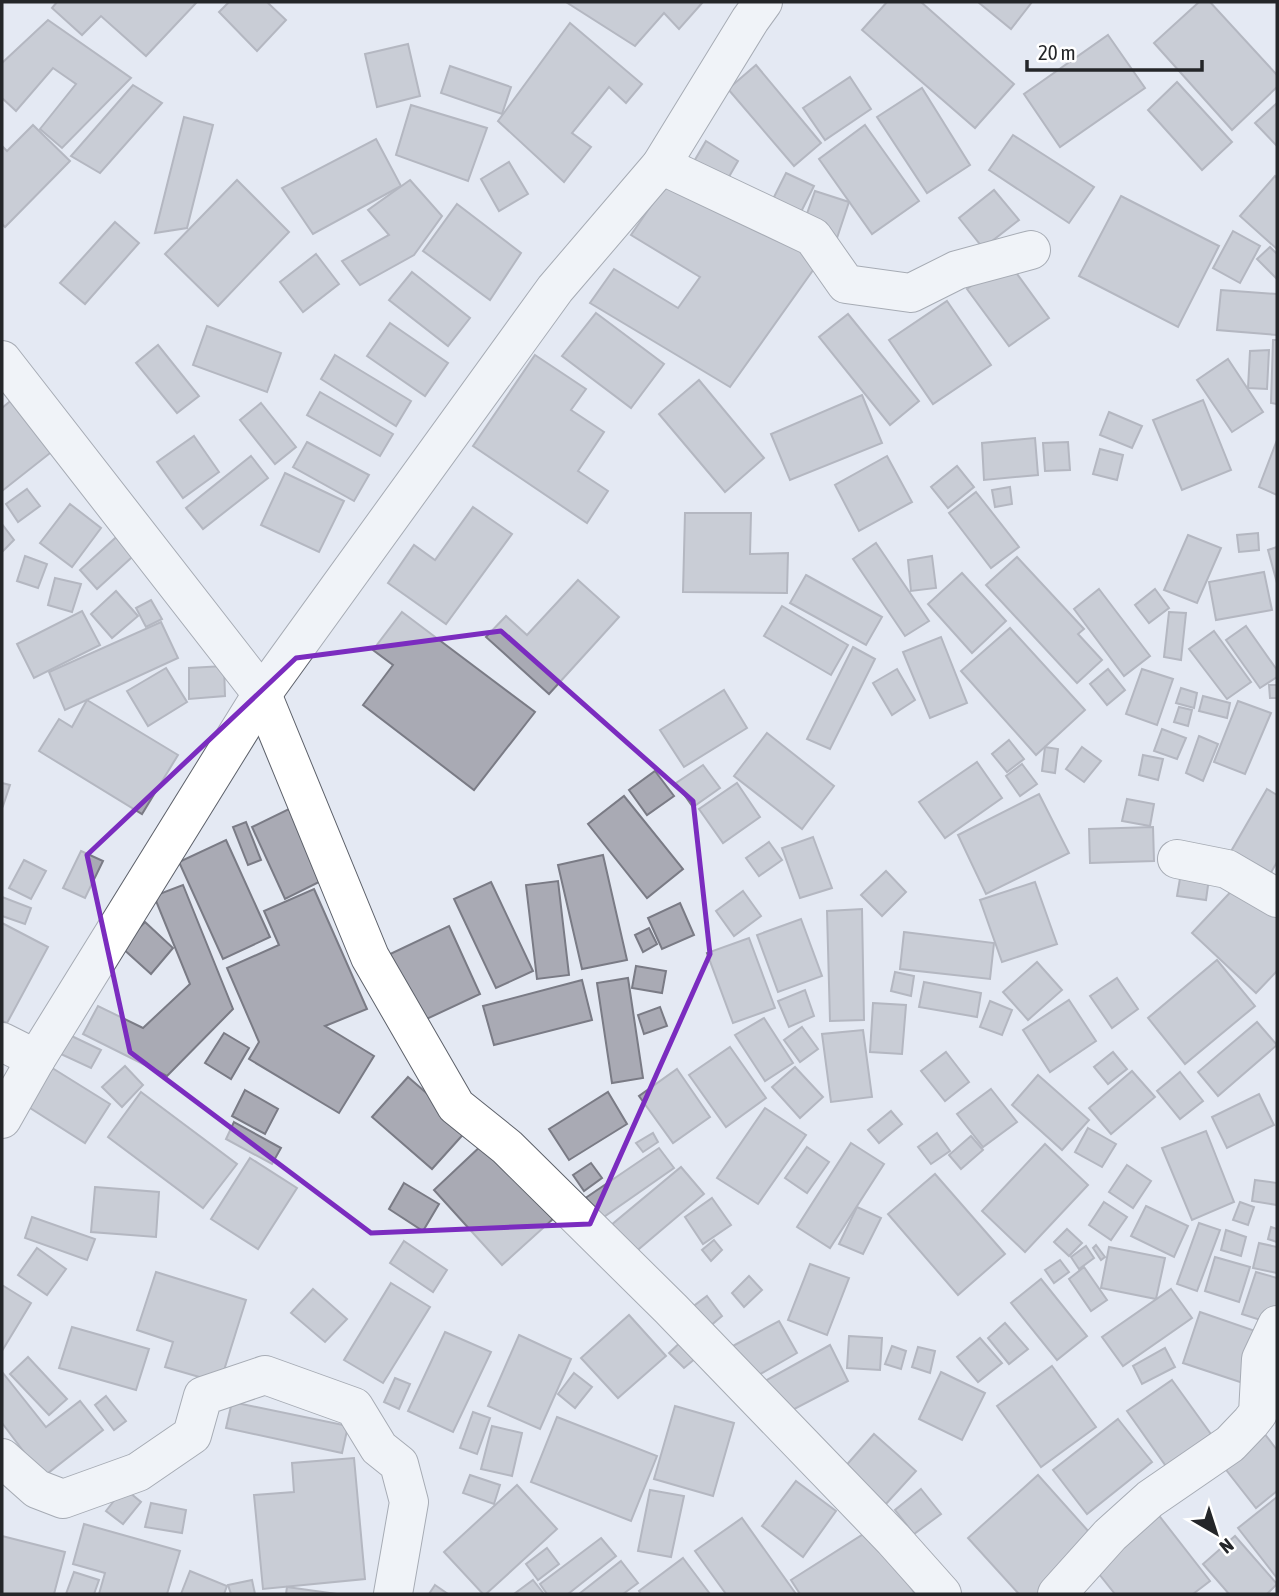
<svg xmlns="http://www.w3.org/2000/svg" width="1279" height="1596" font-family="'Asap Condensed',sans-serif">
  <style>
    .building { fill: #a9aab4; stroke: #7a7b85; stroke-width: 2 }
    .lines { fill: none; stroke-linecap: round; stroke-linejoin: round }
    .minor-casing { stroke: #5d616a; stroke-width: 40 }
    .minor { stroke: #fff; stroke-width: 38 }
    .marked { fill: none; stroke: #7b2cbf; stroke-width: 5; stroke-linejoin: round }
  </style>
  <rect width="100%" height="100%" fill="#e4e9f3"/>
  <g class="building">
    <polygon points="57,2 197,2 146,56 101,16 82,35 52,8"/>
    <polygon points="229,2 267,2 286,20 257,51 219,12"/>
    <polygon points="566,2 703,2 679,29 664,13 635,46"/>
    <polygon points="887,2 921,2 1014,84 975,128 862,30"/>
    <polygon points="978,2 1032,2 1011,29"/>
    <polygon points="1199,2 1210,2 1277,75 1277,87 1232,130 1154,43"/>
    <polygon points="48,20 131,78 62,148 40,129 76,84 53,68 16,111 2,98 2,63"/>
    <polygon points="570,23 642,84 626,103 609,87 572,133 591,147 564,182 498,121"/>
    <polygon points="1108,35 1145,88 1060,147 1024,94"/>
    <polygon points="408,44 420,96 377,107 365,54"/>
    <polygon points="756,65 821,143 794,166 728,89"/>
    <polygon points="450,66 511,87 502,114 441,93"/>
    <polygon points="850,77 871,109 825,140 803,108"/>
    <polygon points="1177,82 1232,142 1202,170 1148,110"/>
    <polygon points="133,85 162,103 100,173 71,156"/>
    <polygon points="922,88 970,165 927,193 877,117"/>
    <polygon points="1277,103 1277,146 1255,123"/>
    <polygon points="411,105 487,128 468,181 396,155"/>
    <polygon points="184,117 213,125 187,228 155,233"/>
    <polygon points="33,125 70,161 5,227 2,224 2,146 7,151"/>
    <polygon points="865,125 919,201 872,234 819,159"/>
    <polygon points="1013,135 1094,187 1069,223 989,170"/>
    <polygon points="376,139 401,186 313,234 282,188"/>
    <polygon points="706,141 738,161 722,189 689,170"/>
    <polygon points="509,162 528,194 499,211 481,179"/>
    <polygon points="786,173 814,186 796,222 768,209"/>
    <polygon points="1275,176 1277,178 1277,249 1240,216"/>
    <polygon points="237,180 289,232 218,306 165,254"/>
    <polygon points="410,180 442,216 414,255 360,285 342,261 389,235 368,210"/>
    <polygon points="666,184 821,259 730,387 590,303 614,269 678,308 700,277 631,235"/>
    <polygon points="994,190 1019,220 983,248 959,218"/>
    <polygon points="815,191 849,202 837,238 803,225"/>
    <polygon points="1121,196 1219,246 1178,327 1079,276"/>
    <polygon points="457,204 521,253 490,300 423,251"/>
    <polygon points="115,222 139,243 85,304 60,283"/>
    <polygon points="1233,231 1260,246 1240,283 1213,268"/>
    <polygon points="1270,247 1277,254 1277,279 1257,259"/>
    <polygon points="316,254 339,284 303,312 280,282"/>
    <polygon points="1007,260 1049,318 1009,346 967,289"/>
    <polygon points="412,272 470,318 448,346 389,300"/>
    <polygon points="1221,290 1277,294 1277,335 1217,330"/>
    <polygon points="947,301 991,365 933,404 889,340"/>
    <polygon points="596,313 664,364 631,408 562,356"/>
    <polygon points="848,314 919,401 890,425 819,337"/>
    <polygon points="390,323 448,363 425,396 367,356"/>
    <polygon points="207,326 281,353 267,392 193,365"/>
    <polygon points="1273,340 1277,340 1277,404 1271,403"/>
    <polygon points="158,345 199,396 177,413 136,363"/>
    <polygon points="1269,350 1267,389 1248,388 1250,351"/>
    <polygon points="335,355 411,401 396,426 321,379"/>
    <polygon points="535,355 586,389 571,410 604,432 578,471 608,491 587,523 473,446"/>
    <polygon points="1228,359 1263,412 1232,432 1197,380"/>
    <polygon points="699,380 764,458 725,492 659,414"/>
    <polygon points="32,383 54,450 2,491 2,408"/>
    <polygon points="320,392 393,434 380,456 307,415"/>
    <polygon points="862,395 882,443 790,480 771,434"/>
    <polygon points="1203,400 1231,470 1182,490 1153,420"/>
    <polygon points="261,403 296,447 275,464 240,420"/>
    <polygon points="1109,412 1142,426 1132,448 1100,435"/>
    <polygon points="194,436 219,472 183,498 157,462"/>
    <polygon points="1035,438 1038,475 984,480 982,443"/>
    <polygon points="1277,440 1277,495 1259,487"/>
    <polygon points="307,442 369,475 354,501 293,467"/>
    <polygon points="1068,442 1070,470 1045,471 1043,443"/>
    <polygon points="1100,449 1123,455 1117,480 1093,474"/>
    <polygon points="251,456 268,478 203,529 186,508"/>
    <polygon points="887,456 912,502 859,531 835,485"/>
    <polygon points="957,466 974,487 948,508 931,487"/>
    <polygon points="285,473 344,501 319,552 261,525"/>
    <polygon points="1010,487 1012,504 995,507 992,490"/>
    <polygon points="27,489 40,506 18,522 6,504"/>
    <polygon points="976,492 1019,547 991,568 949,513"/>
    <polygon points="70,504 101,528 72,567 40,543"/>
    <polygon points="473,507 512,534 446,624 388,583 414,545 435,560"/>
    <polygon points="685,513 751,513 750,554 788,553 787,593 683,592"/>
    <polygon points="2,524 14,540 2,552"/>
    <polygon points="124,530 141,549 97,589 80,570"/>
    <polygon points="1258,533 1259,550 1239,552 1237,535"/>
    <polygon points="1188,535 1221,548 1197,603 1164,590"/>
    <polygon points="876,543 929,621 905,636 853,559"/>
    <polygon points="1277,547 1277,583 1268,550"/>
    <polygon points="25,556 47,564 38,588 17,581"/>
    <polygon points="932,556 936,588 911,591 908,560"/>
    <polygon points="1017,557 1084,629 1078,634 1102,660 1077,683 986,585"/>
    <polygon points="1264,572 1272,610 1216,620 1209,582"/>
    <polygon points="962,573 1006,621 972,653 928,604"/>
    <polygon points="806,575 882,617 866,645 790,603"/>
    <polygon points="55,578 81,584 72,612 48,605"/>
    <polygon points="578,580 619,617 549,694 486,637 506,616 527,635"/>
    <polygon points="1099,589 1150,656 1124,676 1074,609"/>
    <polygon points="1155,589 1169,608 1149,623 1135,605"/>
    <polygon points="116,591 138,616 112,638 91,614"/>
    <polygon points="151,600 162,619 146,627 136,608"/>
    <polygon points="782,606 848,645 831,675 764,636"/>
    <polygon points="82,611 100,645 34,678 17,644"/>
    <polygon points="402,612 535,712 474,790 363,705 393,665 373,650"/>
    <polygon points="1169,612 1186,613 1181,660 1164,657"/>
    <polygon points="161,622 178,658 65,710 49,672"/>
    <polygon points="1246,626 1277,670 1277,677 1260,688 1226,640"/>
    <polygon points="1010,628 1085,710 1036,755 961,671"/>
    <polygon points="1214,631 1251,682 1227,699 1189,649"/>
    <polygon points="941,637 967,703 930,718 903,652"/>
    <polygon points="853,647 875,659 830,749 807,739"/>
    <polygon points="224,666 225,696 189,699 189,668"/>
    <polygon points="166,668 187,702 148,726 127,691"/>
    <polygon points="897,669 915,700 892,715 873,683"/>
    <polygon points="1108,669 1125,690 1107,705 1090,684"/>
    <polygon points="1142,669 1173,679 1157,725 1126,714"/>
    <polygon points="1269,685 1277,685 1277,698 1270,698"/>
    <polygon points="1181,688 1197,693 1194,708 1176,703"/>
    <polygon points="724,690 747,728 684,767 660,730"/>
    <polygon points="1203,696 1230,703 1227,718 1199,711"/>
    <polygon points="87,700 178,755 142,814 39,751 59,719 72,727"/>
    <polygon points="1238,701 1271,713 1245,774 1214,762"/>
    <polygon points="1179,707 1192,710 1188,726 1174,722"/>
    <polygon points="1162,729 1186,738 1177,759 1154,751"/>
    <polygon points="767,733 834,786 802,829 734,776"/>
    <polygon points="1199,736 1218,744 1203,781 1186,773"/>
    <polygon points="1009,740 1024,759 1007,772 992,754"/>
    <polygon points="1045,747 1058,749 1055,773 1042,771"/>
    <polygon points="1082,747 1101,761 1084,782 1066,769"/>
    <polygon points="1143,755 1163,759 1158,780 1139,775"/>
    <polygon points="977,762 1002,798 945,838 919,802"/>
    <polygon points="1022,764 1037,784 1020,796 1006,776"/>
    <polygon points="703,765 720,788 693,807 676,783"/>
    <polygon points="655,771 674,796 647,815 629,790"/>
    <polygon points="2,783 10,785 3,806 2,805"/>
    <polygon points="737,783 760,817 723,843 699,809"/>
    <polygon points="1267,789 1277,795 1277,862 1265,883 1226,860"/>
    <polygon points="1039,794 1069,853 986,894 958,835"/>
    <polygon points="624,796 683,869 647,898 588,824"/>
    <polygon points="1127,799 1154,804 1150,826 1122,821"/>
    <polygon points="293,807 327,878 285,899 252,827"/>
    <polygon points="246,822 261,860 248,865 233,827"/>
    <polygon points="1153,827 1154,861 1090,863 1089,829"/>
    <polygon points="813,837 832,888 800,898 782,848"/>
    <polygon points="226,840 270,937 223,959 179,862"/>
    <polygon points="769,842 782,860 759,876 746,858"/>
    <polygon points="81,851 103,861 85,898 63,888"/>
    <polygon points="603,855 627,960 582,969 558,865"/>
    <polygon points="24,860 46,871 31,899 9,888"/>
    <polygon points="1182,867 1210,871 1206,900 1177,896"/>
    <polygon points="886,871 906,892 882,916 861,895"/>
    <polygon points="558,881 569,975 537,979 526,885"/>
    <polygon points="491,882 533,971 496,988 454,899"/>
    <polygon points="1035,882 1057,944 1002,962 980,900"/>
    <polygon points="1240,882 1277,916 1277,971 1256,993 1192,933"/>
    <polygon points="183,885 233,1009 167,1076 83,1034 98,1006 143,1028 190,984 154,896"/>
    <polygon points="314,889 367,1009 325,1026 374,1056 339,1113 249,1059 259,1042 227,968 279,945 264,911"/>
    <polygon points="743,891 761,916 734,936 716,911"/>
    <polygon points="2,897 31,908 25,924 2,916"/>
    <polygon points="680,903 694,935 662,949 648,918"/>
    <polygon points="862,909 864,1020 830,1021 827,911"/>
    <polygon points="801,919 822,976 778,992 757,935"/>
    <polygon points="145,922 173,948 151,974 121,947"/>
    <polygon points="2,923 48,947 7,1023 2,1021"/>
    <polygon points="449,926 480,994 418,1023 386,956"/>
    <polygon points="649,928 657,944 643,952 635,935"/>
    <polygon points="904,932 994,943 990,979 900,969"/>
    <polygon points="749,938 775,1008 733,1023 707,953"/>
    <polygon points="1217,960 1255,1006 1185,1064 1148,1018"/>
    <polygon points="1037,962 1062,990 1028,1020 1003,992"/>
    <polygon points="636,966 666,971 662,993 632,988"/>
    <polygon points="895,972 914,976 911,996 891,991"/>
    <polygon points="628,978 643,1078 612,1083 597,983"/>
    <polygon points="1117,978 1138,1009 1112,1028 1090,996"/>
    <polygon points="582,980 592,1020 494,1045 483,1006"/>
    <polygon points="924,982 981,993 977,1017 919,1007"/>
    <polygon points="805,990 814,1016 789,1027 778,1001"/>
    <polygon points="1069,1000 1096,1041 1050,1072 1023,1030"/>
    <polygon points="990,1001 1012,1010 1002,1035 980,1027"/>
    <polygon points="873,1003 906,1005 902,1054 870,1052"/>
    <polygon points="660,1007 667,1026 644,1034 638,1015"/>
    <polygon points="764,1018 793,1063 765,1081 735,1035"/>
    <polygon points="1257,1022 1277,1045 1218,1096 1198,1072"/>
    <polygon points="802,1027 818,1049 800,1062 784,1040"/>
    <polygon points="59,1030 101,1050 91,1068 50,1049"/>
    <polygon points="863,1030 872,1097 831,1102 822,1034"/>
    <polygon points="224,1033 249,1048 231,1079 205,1063"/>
    <polygon points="730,1047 766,1098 726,1127 689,1075"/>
    <polygon points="946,1052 969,1082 945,1101 921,1071"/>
    <polygon points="1113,1052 1127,1069 1108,1084 1094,1067"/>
    <polygon points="41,1061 110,1104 85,1143 16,1099"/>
    <polygon points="125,1066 143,1085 122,1107 102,1087"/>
    <polygon points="795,1067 823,1097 800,1118 772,1087"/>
    <polygon points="677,1069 710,1117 673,1143 639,1096"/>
    <polygon points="1132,1071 1155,1097 1111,1134 1089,1108"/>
    <polygon points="1180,1072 1203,1101 1180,1119 1157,1091"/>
    <polygon points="1038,1075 1089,1120 1062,1150 1012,1105"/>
    <polygon points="408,1077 468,1129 432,1169 372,1117"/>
    <polygon points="991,1089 1017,1122 983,1147 957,1114"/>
    <polygon points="245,1090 278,1109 265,1134 232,1116"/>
    <polygon points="141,1092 237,1164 203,1208 108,1137"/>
    <polygon points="608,1092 627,1124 569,1160 549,1129"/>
    <polygon points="1259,1094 1274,1125 1227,1148 1212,1117"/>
    <polygon points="765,1108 806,1135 758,1204 717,1178"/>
    <polygon points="891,1111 902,1124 879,1143 868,1130"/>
    <polygon points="234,1122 281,1148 272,1164 226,1139"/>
    <polygon points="1088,1128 1116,1144 1102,1167 1075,1152"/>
    <polygon points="1206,1131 1234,1202 1192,1220 1162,1148"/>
    <polygon points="653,1133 658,1142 643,1152 636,1143"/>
    <polygon points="937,1133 950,1151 931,1164 918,1147"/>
    <polygon points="971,1136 983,1150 961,1169 949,1155"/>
    <polygon points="484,1143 553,1219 502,1265 434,1190"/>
    <polygon points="851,1143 884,1164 830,1248 797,1227"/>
    <polygon points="1045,1144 1088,1185 1025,1252 982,1211"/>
    <polygon points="807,1147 829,1162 807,1193 785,1178"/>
    <polygon points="659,1148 674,1168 598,1221 584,1199"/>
    <polygon points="250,1158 297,1188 258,1249 211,1219"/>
    <polygon points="591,1163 602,1178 584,1191 573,1175"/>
    <polygon points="1127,1165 1151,1181 1133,1208 1109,1192"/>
    <polygon points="681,1167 704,1194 633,1254 610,1226"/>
    <polygon points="935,1174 1005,1254 958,1295 888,1214"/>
    <polygon points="1255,1180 1277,1183 1277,1205 1252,1201"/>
    <polygon points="404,1183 439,1204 423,1231 389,1209"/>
    <polygon points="95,1187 159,1192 156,1237 91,1232"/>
    <polygon points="712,1198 731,1225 703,1244 685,1217"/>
    <polygon points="1104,1202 1127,1217 1111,1240 1089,1225"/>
    <polygon points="1240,1202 1254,1207 1248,1225 1233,1220"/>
    <polygon points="1146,1206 1188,1226 1174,1257 1131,1236"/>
    <polygon points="857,1207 881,1218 863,1254 839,1244"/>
    <polygon points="32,1217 95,1239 87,1260 25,1238"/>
    <polygon points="1199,1223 1220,1230 1197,1291 1177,1284"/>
    <polygon points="1271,1227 1277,1229 1277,1242 1268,1239"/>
    <polygon points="1067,1229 1082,1243 1069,1256 1054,1242"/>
    <polygon points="1226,1230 1246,1237 1241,1256 1221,1250"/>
    <polygon points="714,1240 722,1250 711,1261 702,1250"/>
    <polygon points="404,1241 447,1270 433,1292 390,1263"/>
    <polygon points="1259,1243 1277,1247 1277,1273 1253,1268"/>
    <polygon points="1096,1245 1105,1257 1101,1260 1093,1248"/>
    <polygon points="1086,1246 1094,1258 1079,1269 1071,1257"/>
    <polygon points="1109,1247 1165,1258 1156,1299 1101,1288"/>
    <polygon points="37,1248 66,1269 47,1295 18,1275"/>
    <polygon points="1215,1257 1250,1267 1239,1302 1205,1291"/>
    <polygon points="1060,1260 1069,1272 1054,1283 1045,1270"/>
    <polygon points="810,1264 849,1278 827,1335 788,1320"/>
    <polygon points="1084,1267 1107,1300 1091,1311 1069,1279"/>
    <polygon points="156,1272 246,1300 220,1383 165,1367 173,1342 137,1330"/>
    <polygon points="1256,1272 1277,1278 1277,1310 1273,1324 1242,1314"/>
    <polygon points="749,1276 762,1290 744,1307 732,1293"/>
    <polygon points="1041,1279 1087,1336 1057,1360 1011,1303"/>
    <polygon points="391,1283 430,1307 383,1383 344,1360"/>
    <polygon points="2,1285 31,1303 2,1351"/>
    <polygon points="313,1289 347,1319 325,1342 291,1313"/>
    <polygon points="1171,1289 1192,1318 1123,1366 1102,1337"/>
    <polygon points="707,1296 722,1316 703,1332 687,1311"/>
    <polygon points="1200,1312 1264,1334 1246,1384 1183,1363"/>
    <polygon points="629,1315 666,1356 618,1398 581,1358"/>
    <polygon points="779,1321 797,1353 750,1380 731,1347"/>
    <polygon points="1005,1323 1028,1349 1009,1364 988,1338"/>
    <polygon points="72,1327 149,1349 136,1390 59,1368"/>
    <polygon points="445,1332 491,1352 453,1432 408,1411"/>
    <polygon points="519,1335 571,1359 540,1429 488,1406"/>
    <polygon points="687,1336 702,1353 684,1368 669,1353"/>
    <polygon points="849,1336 882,1338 880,1370 847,1368"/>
    <polygon points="980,1338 1002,1363 978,1382 957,1357"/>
    <polygon points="830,1345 848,1381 781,1416 763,1382"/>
    <polygon points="892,1346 906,1351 901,1369 885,1364"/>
    <polygon points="918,1347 935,1351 930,1373 912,1367"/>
    <polygon points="1165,1348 1175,1367 1142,1384 1133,1366"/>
    <polygon points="28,1357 67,1399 49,1415 10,1374"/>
    <polygon points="1052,1366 1096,1427 1041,1467 997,1406"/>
    <polygon points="941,1372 985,1393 962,1440 919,1419"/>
    <polygon points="3,1373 46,1427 80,1401 103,1430 43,1477 2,1423"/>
    <polygon points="574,1373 592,1387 575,1408 558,1394"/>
    <polygon points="395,1378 410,1384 399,1409 384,1402"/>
    <polygon points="1172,1380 1213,1437 1168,1469 1127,1411"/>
    <polygon points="106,1396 126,1421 114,1430 95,1405"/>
    <polygon points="232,1402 348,1426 342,1453 226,1428"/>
    <polygon points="675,1406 734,1423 713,1496 654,1479"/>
    <polygon points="473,1412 490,1418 477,1454 460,1448"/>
    <polygon points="557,1417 657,1456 631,1521 531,1482"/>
    <polygon points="1118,1419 1152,1462 1087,1514 1053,1470"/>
    <polygon points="492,1426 522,1433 512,1476 481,1469"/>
    <polygon points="1264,1433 1277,1450 1277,1491 1256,1508 1223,1466"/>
    <polygon points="874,1434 916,1471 885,1505 843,1469"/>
    <polygon points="354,1458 365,1579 263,1589 254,1495 294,1492 292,1463"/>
    <polygon points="470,1475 500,1485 494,1504 463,1493"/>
    <polygon points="1038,1475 1098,1542 1040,1594 1019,1594 968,1538"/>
    <polygon points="796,1481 836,1511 803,1557 762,1526"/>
    <polygon points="517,1485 557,1529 486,1594 483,1594 444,1552"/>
    <polygon points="124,1488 141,1502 123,1524 106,1511"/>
    <polygon points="921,1489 941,1514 914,1534 895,1510"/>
    <polygon points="650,1490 684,1496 671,1557 638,1551"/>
    <polygon points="1277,1497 1277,1578 1238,1528"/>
    <polygon points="151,1503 186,1510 182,1533 145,1527"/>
    <polygon points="1157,1513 1210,1581 1193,1594 1115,1594 1091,1564"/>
    <polygon points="742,1518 796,1594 726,1594 695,1551"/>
    <polygon points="84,1524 180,1551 167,1594 99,1594 105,1573 73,1564"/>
    <polygon points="873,1528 915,1594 800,1594 791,1580"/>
    <polygon points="2,1536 65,1552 54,1594 2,1594"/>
    <polygon points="1235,1536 1277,1584 1267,1594 1229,1594 1203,1564"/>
    <polygon points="601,1538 616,1556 568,1594 547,1594 540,1584"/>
    <polygon points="547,1548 559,1564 538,1580 526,1564"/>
    <polygon points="683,1558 710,1594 641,1594 639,1591"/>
    <polygon points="621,1561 638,1583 623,1594 579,1594"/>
    <polygon points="190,1571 227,1586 224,1594 181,1594"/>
    <polygon points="74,1572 99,1580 94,1594 66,1594"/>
    <polygon points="252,1580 255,1594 231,1594 228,1585"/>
    <polygon points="533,1580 544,1594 514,1594"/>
    <polygon points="435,1585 448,1594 429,1594"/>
    <polygon points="287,1587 337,1594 286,1594"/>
  </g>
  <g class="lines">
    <defs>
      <g id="minor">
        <polyline points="661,165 813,237 846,284 911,293 957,270 1031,250"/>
        <polyline points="2,360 262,694 370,957 456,1106 507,1147 671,1309 893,1539 942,1594"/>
        <polyline points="1177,859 1227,869 1277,898"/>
        <polyline points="2,1042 36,1059"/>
        <polyline points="2,1119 36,1059 262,694 555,289 661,165 750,20 763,2"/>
        <polyline points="2,1458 37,1489 63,1499 138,1472 192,1435 203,1396 265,1375 354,1407 379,1448 399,1464 409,1502 393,1594"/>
        <polyline points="1057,1594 1110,1535 1150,1499 1230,1444 1251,1422 1258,1413 1261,1359 1277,1325"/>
      </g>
    </defs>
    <use href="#minor" class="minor-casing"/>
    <use href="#minor" class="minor"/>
  </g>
  <path d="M0 0H1279V1596H0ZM501,631L693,801L710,954L590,1224L371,1233L130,1052L87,855L296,658Z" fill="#e4e9f3" fill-opacity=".55" fill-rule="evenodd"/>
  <path class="marked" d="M501,631L693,801L710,954L590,1224L371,1233L130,1052L87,855L296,658Z"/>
  <rect width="1279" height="1596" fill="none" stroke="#242629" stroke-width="7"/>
  <g transform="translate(1216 1533) rotate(141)" stroke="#ffffff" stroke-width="5" paint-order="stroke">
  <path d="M0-5L12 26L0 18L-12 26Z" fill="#242629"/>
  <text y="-10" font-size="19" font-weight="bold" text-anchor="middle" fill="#242629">N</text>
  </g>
  <path d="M1027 60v10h175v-10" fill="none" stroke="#242629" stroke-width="3.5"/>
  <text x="1038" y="60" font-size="21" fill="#242629" stroke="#ffffff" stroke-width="5" paint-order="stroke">20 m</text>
</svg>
